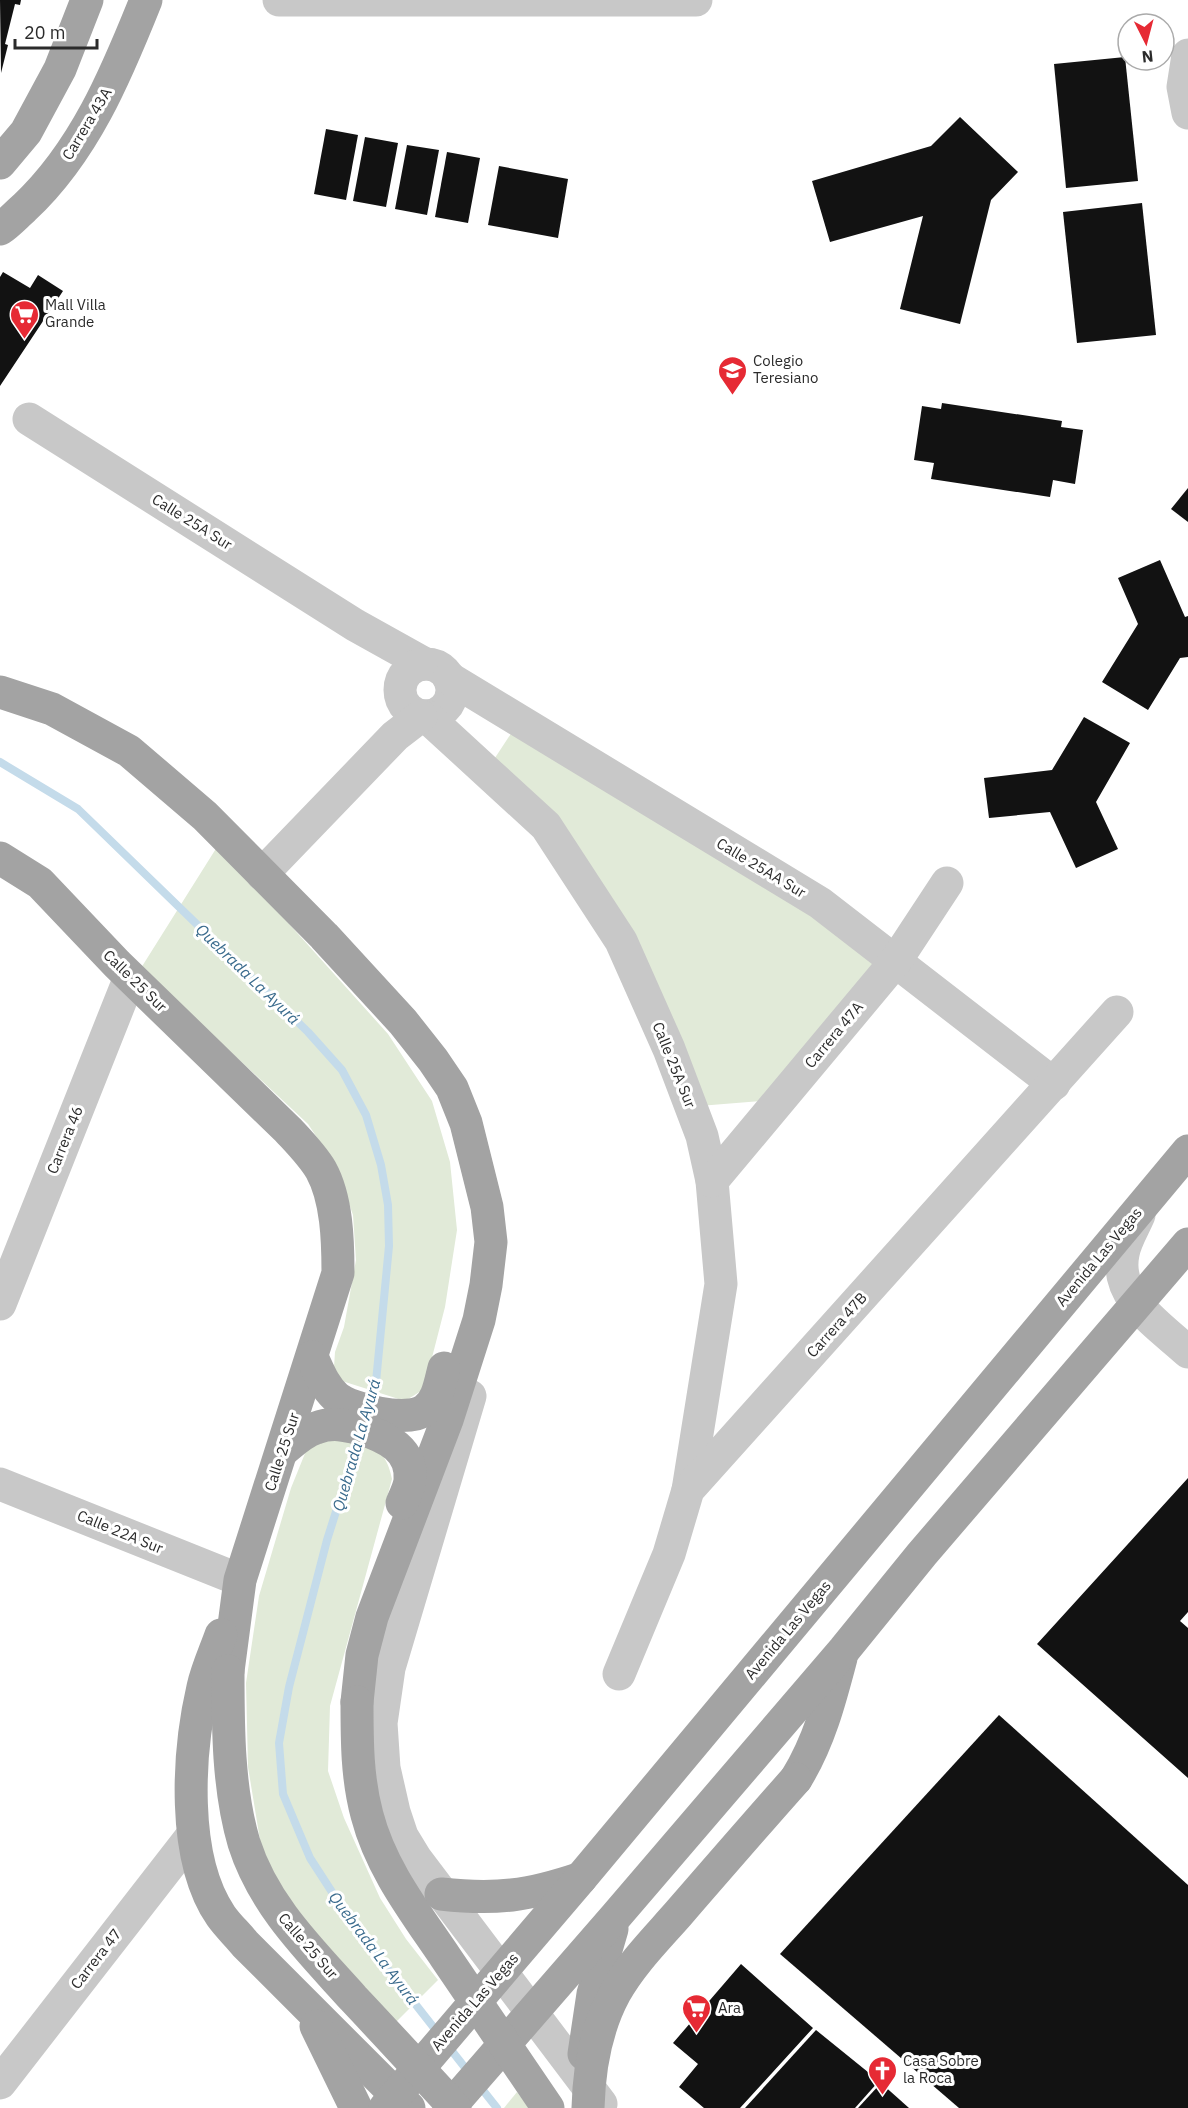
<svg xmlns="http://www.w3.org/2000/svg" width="1188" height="2108" font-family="'IBM Plex Sans',sans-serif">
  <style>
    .green { fill: #e1ead8 }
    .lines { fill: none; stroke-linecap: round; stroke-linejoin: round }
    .stream { stroke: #c4dbea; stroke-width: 8 }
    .building { fill: #121212 }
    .minor { stroke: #c8c8c8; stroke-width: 33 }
    .major { stroke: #a3a3a3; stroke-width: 33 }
    .major-bridge { stroke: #a3a3a3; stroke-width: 33 }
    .labels { text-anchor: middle; stroke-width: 6; stroke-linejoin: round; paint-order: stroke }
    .street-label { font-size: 15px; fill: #2b2b2b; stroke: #fff }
    .poi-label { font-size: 15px; fill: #2b2b2b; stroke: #fff; text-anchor: start }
    .water-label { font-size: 16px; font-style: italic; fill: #3a6b8d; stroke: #fff }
  </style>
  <rect width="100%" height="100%" fill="#fff"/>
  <g class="green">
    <polygon points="516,726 740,861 875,962 761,1101 699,1106 610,901 489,767"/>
    <polygon points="217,847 282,916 388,1034 432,1101 450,1162 457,1230 445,1307 427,1377 421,1391 405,1401 342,1381 334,1367 335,1352 344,1327 356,1260 353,1215 336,1166 308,1124 141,968"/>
    <path d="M339,1436C369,1447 385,1444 392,1479L330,1706L328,1771L344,1818L380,1898L406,1939L438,1980L396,2022L289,1904L261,1846L248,1767L246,1683L259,1596L291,1488L308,1446Z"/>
    <polygon points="517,2092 529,2108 504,2108"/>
  </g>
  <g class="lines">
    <g class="stream">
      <polyline points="0,762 78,809 308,1032 342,1070 366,1115 381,1165 388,1205 389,1246 376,1382 370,1404"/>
      <polyline points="360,1436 327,1540 289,1687 279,1743 283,1794 310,1858 354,1926 438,2033"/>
      <polyline points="448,2046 470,2074"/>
      <polyline points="478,2084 497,2108"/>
    </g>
  </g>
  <g class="building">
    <polygon points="0,0 21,0 20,5 15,4 5,44 8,45 1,73"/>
    <polygon points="1125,57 1138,181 1066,188 1054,64"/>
    <polygon points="960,117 1018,172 991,200 960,324 900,309 923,216 830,242 812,181 931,146"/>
    <polygon points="326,129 358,135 346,200 314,194"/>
    <polygon points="365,137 398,143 386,207 353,201"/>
    <polygon points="407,145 439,150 427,215 395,209"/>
    <polygon points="447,152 480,158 468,223 435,217"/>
    <polygon points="499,166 568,179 558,238 488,225"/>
    <polygon points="1142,203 1156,335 1077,343 1063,212"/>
    <polygon points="3,272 30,288 38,275 63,291 0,386 0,277"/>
    <polygon points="942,403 1062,421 1061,427 1083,430 1075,484 1053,480 1050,497 931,479 934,463 914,460 922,406 941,409"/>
    <polygon points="1188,488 1188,522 1171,509"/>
    <polygon points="1160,560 1185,617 1188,616 1188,657 1180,658 1148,710 1102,682 1138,624 1118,578"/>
    <polygon points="1084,717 1130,743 1096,802 1118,849 1076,868 1050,812 989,818 984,778 1052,770"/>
    <polygon points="1188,1478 1188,1612 1180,1621 1188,1628 1188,1778 1037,1644"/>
    <polygon points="999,1715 1188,1885 1188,2108 959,2108 780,1954"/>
    <polygon points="741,1964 813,2028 740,2108 704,2108 679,2087 698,2064 673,2043"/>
    <polygon points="816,2030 879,2081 855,2108 745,2108"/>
    <polygon points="881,2083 909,2108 858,2108"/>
  </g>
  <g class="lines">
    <g class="minor">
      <polyline points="279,0 696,0"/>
      <polyline points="1188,55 1183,87 1188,113"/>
      <polyline points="29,419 355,625 425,664"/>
      <circle cx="426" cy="690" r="26"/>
      <polyline points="449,678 820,903 1054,1084"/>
      <polyline points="426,716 546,826 621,941 669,1049 702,1136 712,1181 721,1284 688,1490"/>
      <polyline points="262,874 395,736 421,716"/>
      <polyline points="712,1181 895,962 947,883"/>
      <path d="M1139,1215C1134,1227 1125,1241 1123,1254C1114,1298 1160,1326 1188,1352"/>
      <polyline points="0,1304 130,977"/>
      <polyline points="470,1396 389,1668 381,1723 384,1768 394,1812 402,1836 416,1859 601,2104"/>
      <polyline points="0,1484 240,1580"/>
      <polyline points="619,1674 669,1554 688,1490 1117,1012"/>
      <polyline points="0,2083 192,1836"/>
    </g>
    <g class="major">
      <polyline points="0,163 26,132 60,69 87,0"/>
      <path d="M0,229C9,223 16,215 24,208C84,152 116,75 146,0"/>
      <polyline points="0,692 52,709 129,751 205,816 324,936 403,1022 433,1060 452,1088 466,1123 487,1207 491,1242 486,1285 479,1320 447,1420 372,1617 362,1655 357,1702"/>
      <path d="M0,858L40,883L117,964L288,1130C300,1143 312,1155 321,1170C337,1199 338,1241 338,1273L240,1580L228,1671"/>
      <path d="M312,1357C319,1372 324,1386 336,1397C352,1410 407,1423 425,1410C438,1401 440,1383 444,1368"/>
      <path d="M282,1451C293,1442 303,1432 316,1428C332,1422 345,1425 361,1429C387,1437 413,1450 410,1481C409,1488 405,1496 402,1503"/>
      <path d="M221,1635C215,1652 207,1669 203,1687C188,1752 181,1858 221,1916C228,1926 237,1934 245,1944L409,2108"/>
      <path d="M796,1779C819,1742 830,1700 841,1658"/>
      <path d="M441,1894C496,1900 528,1896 581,1878"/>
      <polyline points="316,2026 356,2108"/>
      <polyline points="584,2054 593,1994 612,1929"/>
      <polyline points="385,2108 581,1878 1188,1151"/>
      <polyline points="449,2108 616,1916 844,1650 922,1554 1188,1244"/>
    </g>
    <g class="major-bridge">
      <path d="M228,1671C228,1727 228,1789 244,1843C264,1906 310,1950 353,1998C387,2034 421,2071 455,2108"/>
      <path d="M357,1702C357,1741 357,1778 367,1815C381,1869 415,1912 446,1958C480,2008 514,2058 548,2108"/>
      <path d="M588,2108C589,2069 596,2028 615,1993C631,1964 656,1939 678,1914C717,1869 756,1824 796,1779"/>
    </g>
  </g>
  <defs>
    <symbol id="supermarket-pin" viewBox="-11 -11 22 30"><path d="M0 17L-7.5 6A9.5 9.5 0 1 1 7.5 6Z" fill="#e62a34" stroke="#fff"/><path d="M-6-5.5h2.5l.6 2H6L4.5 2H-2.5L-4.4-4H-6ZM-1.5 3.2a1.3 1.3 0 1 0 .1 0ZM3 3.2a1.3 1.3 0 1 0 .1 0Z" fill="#fff"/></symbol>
    <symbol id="school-pin" viewBox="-11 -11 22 30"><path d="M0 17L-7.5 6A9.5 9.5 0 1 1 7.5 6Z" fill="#e62a34" stroke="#fff"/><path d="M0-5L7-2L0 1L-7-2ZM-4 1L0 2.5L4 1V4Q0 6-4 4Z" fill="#fff"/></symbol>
    <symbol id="church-pin" viewBox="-11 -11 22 30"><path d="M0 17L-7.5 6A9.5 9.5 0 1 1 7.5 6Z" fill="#e62a34" stroke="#fff"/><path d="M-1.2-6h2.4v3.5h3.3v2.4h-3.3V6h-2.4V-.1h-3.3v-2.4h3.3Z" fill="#fff"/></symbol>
  </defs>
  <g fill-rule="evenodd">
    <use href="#supermarket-pin" x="8" y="298" width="33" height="45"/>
    <use href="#school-pin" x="716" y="354" width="33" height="45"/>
    <use href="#supermarket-pin" x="680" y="1992" width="33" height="45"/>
    <use href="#church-pin" x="866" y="2054" width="33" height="45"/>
  </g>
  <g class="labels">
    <g class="street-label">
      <text transform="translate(87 124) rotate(-59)" y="5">Carrera 43A</text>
      <text transform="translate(192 522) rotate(32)" y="5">Calle 25A Sur</text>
      <text transform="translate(761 868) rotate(31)" y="5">Calle 25AA Sur</text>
      <text transform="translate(135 981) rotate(44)" y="5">Calle 25 Sur</text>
      <text transform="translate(834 1035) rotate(-50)" y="5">Carrera 47A</text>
      <text transform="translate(674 1065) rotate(68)" y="5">Calle 25A Sur</text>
      <text transform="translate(65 1140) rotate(-68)" y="5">Carrera 46</text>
      <text transform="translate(1099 1257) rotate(-50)" y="5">Avenida Las Vegas</text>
      <text transform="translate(837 1325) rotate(-48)" y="5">Carrera 47B</text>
      <text transform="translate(282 1452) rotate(-72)" y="5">Calle 25 Sur</text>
      <text transform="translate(120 1532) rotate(22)" y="5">Calle 22A Sur</text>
      <text transform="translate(788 1630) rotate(-50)" y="5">Avenida Las Vegas</text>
      <text transform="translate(308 1946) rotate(49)" y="5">Calle 25 Sur</text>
      <text transform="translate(96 1959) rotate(-52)" y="5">Carrera 47</text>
      <text transform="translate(475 2002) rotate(-49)" y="5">Avenida Las Vegas</text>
    </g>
    <g class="poi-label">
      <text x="45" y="310">Mall Villa<tspan x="45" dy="17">Grande</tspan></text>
      <text x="753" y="366">Colegio<tspan x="753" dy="17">Teresiano</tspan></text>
      <text x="718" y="2013">Ara</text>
      <text x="903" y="2066">Casa Sobre<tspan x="903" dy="17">la Roca</tspan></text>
    </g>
    <g class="water-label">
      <text transform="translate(248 974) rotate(44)" y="6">Quebrada La Ayurá</text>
      <text transform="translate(356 1445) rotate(-74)" y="6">Quebrada La Ayurá</text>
      <text transform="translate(374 1948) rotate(53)" y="6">Quebrada La Ayurá</text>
    </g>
  </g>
  <g transform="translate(1146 42) rotate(174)"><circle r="28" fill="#ffffff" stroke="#aaaaaa" stroke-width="1.5"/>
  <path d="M0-4.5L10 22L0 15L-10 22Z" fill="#e62a34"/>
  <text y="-9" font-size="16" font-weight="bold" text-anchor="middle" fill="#2b2b2b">N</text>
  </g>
  <path d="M15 39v9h82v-9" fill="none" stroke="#2b2b2b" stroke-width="3"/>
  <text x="24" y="39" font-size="18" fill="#2b2b2b" stroke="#ffffff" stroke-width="4.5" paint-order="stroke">20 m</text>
</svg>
